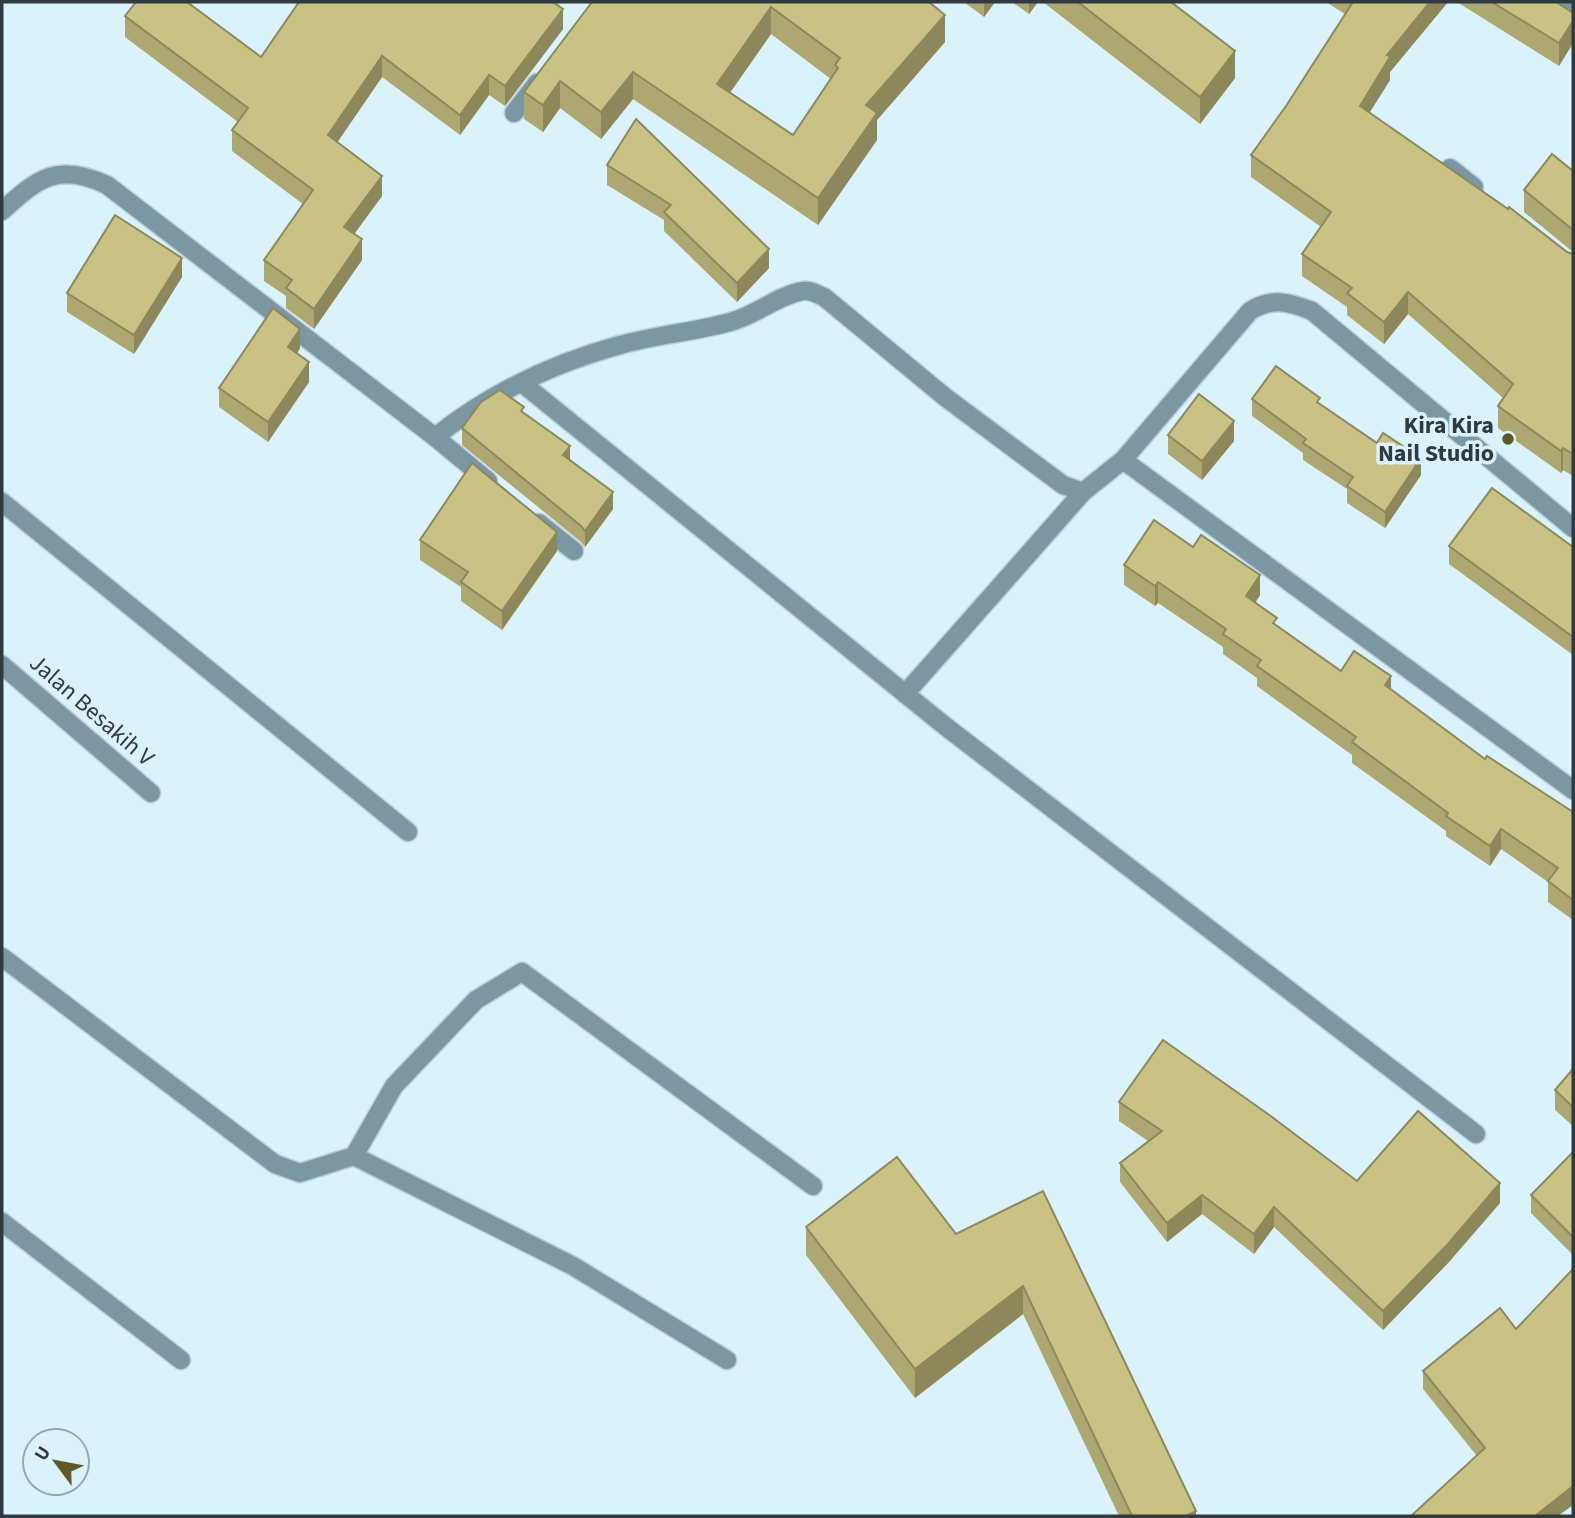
<svg xmlns="http://www.w3.org/2000/svg" width="1575" height="1518" font-family="'Source Sans 3',sans-serif">
  <style>
    .lines { fill: none; stroke-linecap: round; stroke-linejoin: round }
    .minor-casing { stroke: #b8cdd6; stroke-width: 21 }
    .minor { stroke: #7b97a3; stroke-width: 18 }
    .wall { fill: #ada772; fill-rule: evenodd }
    .shaded-wall { fill: #8d885c }
    .building { fill: #c9c284; stroke: #8d885c; stroke-width: 2; fill-rule: evenodd }
    .poi-dot { fill: #605926; stroke: #daf2fc; stroke-width: 2.5 }
    .labels { text-anchor: middle; stroke-width: 7; stroke-linejoin: round; paint-order: stroke }
    .poi-label { font-size: 24px; font-weight: bold; fill: #313a3e; stroke: #daf2fc; text-anchor: end }
    .street-label { font-size: 24px; fill: #313a3e; stroke: #daf2fc }
  </style>
  <rect width="100%" height="100%" fill="#daf2fc"/>
  <g class="lines">
    <defs>
      <g id="minor">
        <polyline points="1566,2 1573,8"/>
        <polyline points="514,113 537,83"/>
        <polyline points="1450,168 1474,187"/>
        <path d="M2,211C38,178 58,162 107,185L435,437L488,481"/>
        <polyline points="522,383 945,726 1476,1134"/>
        <path d="M435,437C489,394 554,363 620,345C656,335 694,332 730,322C755,316 778,295 803,291C811,290 817,294 824,297L945,397L1063,485L1083,492"/>
        <polyline points="1123,460 1573,790"/>
        <polyline points="2,502 408,832"/>
        <polyline points="539,523 574,551"/>
        <polyline points="2,665 151,793"/>
        <path d="M905,694L1083,492L1123,460L1250,311C1272,297 1289,302 1312,311L1573,528"/>
        <polyline points="2,957 275,1164 300,1173 354,1156 573,1266 727,1360"/>
        <polyline points="354,1156 394,1086 476,1000 522,972 813,1186"/>
        <polyline points="2,1222 181,1360"/>
      </g>
    </defs>
    <use href="#minor" class="minor-casing"/>
    <use href="#minor" class="minor"/>
  </g>
  <g class="wall">
    <path d="M592,2H929L945,42L877,120V140L818,225L633,99L601,139L560,108L543,132L524,119V92ZM771,34L831,79L793,135L730,93Z"/>
    <polygon points="964,2 995,2 984,17"/>
    <polygon points="1012,2 1038,2 1029,14"/>
    <polygon points="1043,2 1171,2 1235,78 1200,124"/>
    <polygon points="1326,2 1448,2 1390,72 1390,80 1369,113 1567,252 1573,254 1573,476 1563,470 1561,473 1498,428 1498,406 1503,398 1408,314 1384,344 1347,315 1347,307 1302,276 1302,254 1321,227 1251,177 1251,155 1286,106 1345,14"/>
    <polygon points="1457,2 1556,2 1573,13 1573,43 1559,66"/>
    <polygon points="125,16 261,57 563,29 505,106 489,95 460,135 382,77 337,142 382,196 354,234 362,260 314,329 286,308 286,296 264,281 264,260 303,204 232,151 232,130 238,122 125,37"/>
    <polygon points="607,165 769,268 737,302 664,231 664,220 607,185"/>
    <polygon points="1573,171 1573,252 1524,212 1524,190"/>
    <polygon points="182,277 134,354 67,312 67,293"/>
    <polygon points="300,348 297,354 309,382 268,442 219,407 219,388"/>
    <polygon points="1252,399 1320,404 1421,475 1385,528 1347,503 1347,489 1303,460 1303,453 1252,416"/>
    <polygon points="524,414 570,459 613,509 585,547 581,542 462,445 462,428"/>
    <polygon points="1168,435 1234,441 1202,480 1168,454"/>
    <polygon points="420,540 557,551 502,630 461,601 461,587 420,560"/>
    <polygon points="1449,546 1573,547 1573,655 1449,564"/>
    <polygon points="1124,565 1260,595 1256,602 1277,626 1341,671 1391,689 1485,759 1573,812 1573,920 1548,902 1548,882 1501,849 1490,866 1446,836 1446,831 1352,763 1352,755 1257,686 1257,678 1223,654 1223,647 1158,603 1155,606 1124,585"/>
    <polygon points="1573,929 1573,952 1572,951 1572,931"/>
    <polygon points="1573,1069 1573,1126 1555,1110 1555,1090"/>
    <polygon points="1119,1102 1357,1181 1500,1203 1448,1263 1383,1330 1274,1227 1254,1254 1202,1214 1167,1242 1120,1182 1120,1163 1148,1141 1119,1121"/>
    <polygon points="1573,1152 1573,1255 1531,1213 1531,1195"/>
    <polygon points="1043,1191 1196,1516 1119,1516 1023,1314 915,1398 806,1255 806,1227 956,1234"/>
    <polygon points="1423,1371 1573,1505 1477,1456 1423,1389"/>
  </g>
  <g class="shaded-wall">
    <polygon points="984,2 995,2 984,17"/>
    <polygon points="1029,2 1038,2 1029,14"/>
    <polygon points="1430,2 1448,2 1390,72 1390,80 1360,128 1360,106 1387,55"/>
    <polygon points="771,7 771,34 717,111 717,84"/>
    <polygon points="563,9 563,29 505,106 505,86"/>
    <polygon points="945,15 945,42 877,120 877,140 818,225 818,198 866,105"/>
    <polygon points="1573,21 1573,43 1559,66 1559,43"/>
    <polygon points="1235,51 1235,78 1200,124 1200,97"/>
    <polygon points="382,56 382,77 328,156 328,135"/>
    <polygon points="633,72 633,99 601,139 601,112"/>
    <polygon points="489,75 489,95 460,135 460,115"/>
    <polygon points="560,81 560,108 543,132 543,105"/>
    <polygon points="382,176 382,196 344,248 344,227"/>
    <polygon points="362,239 362,260 314,329 314,309"/>
    <polygon points="769,249 769,268 737,302 737,283"/>
    <polygon points="182,258 182,277 134,354 134,335"/>
    <polygon points="1408,292 1408,314 1384,344 1384,322"/>
    <polygon points="300,329 300,348 288,367 288,347"/>
    <polygon points="309,362 309,382 268,442 268,422"/>
    <polygon points="1234,421 1234,441 1202,480 1202,461"/>
    <polygon points="570,446 570,463 563,455"/>
    <polygon points="1563,448 1563,470 1561,473 1561,451"/>
    <polygon points="1421,458 1421,475 1385,528 1385,512"/>
    <polygon points="613,492 613,509 585,547 585,531"/>
    <polygon points="557,532 557,551 502,630 502,611"/>
    <polygon points="1260,575 1260,595 1246,616 1246,596"/>
    <polygon points="1158,582 1158,603 1155,606 1155,586"/>
    <polygon points="1391,676 1391,697 1385,685"/>
    <polygon points="1501,829 1501,849 1490,866 1490,846"/>
    <polygon points="1500,1183 1500,1203 1448,1263 1383,1330 1383,1311"/>
    <polygon points="1202,1195 1202,1214 1167,1242 1167,1223"/>
    <polygon points="1274,1207 1274,1227 1254,1254 1254,1234"/>
    <polygon points="1023,1286 1023,1314 915,1398 915,1369"/>
    <polygon points="1573,1486 1573,1505 1558,1516 1535,1516"/>
    <polygon points="1196,1511 1196,1516 1186,1516"/>
  </g>
  <g class="building">
    <polygon points="136,2 187,2 261,57 299,2 553,2 563,9 505,86 489,75 460,115 382,56 328,135 382,176 344,227 362,239 314,309 286,288 292,280 264,260 313,190 232,130 248,108 125,16"/>
    <path d="M592,2H929L945,15L866,105L877,113L818,198L633,72L601,112L560,81L543,105L524,92ZM771,7L840,58L835,65L838,68L793,135L717,84Z"/>
    <polygon points="1078,2 1171,2 1235,51 1200,97"/>
    <polygon points="1353,2 1430,2 1387,55 1390,57 1360,106 1508,209 1509,207 1567,252 1573,254 1573,454 1563,448 1561,451 1498,406 1513,384 1408,292 1384,322 1347,293 1352,288 1302,254 1331,212 1251,155 1286,106"/>
    <polygon points="1492,2 1556,2 1573,13 1573,21 1559,43"/>
    <polygon points="636,119 769,249 737,283 664,212 671,205 607,165"/>
    <polygon points="1552,154 1573,171 1573,230 1524,190"/>
    <polygon points="115,215 182,258 134,335 67,293"/>
    <polygon points="273,308 300,329 288,347 309,362 268,422 219,388"/>
    <polygon points="1276,366 1320,398 1317,402 1377,443 1383,433 1421,458 1385,512 1347,486 1353,477 1303,443 1306,439 1252,399"/>
    <polygon points="500,390 524,407 521,411 570,446 563,455 613,492 585,531 581,526 462,428 481,402"/>
    <polygon points="1199,394 1234,421 1202,461 1168,435"/>
    <polygon points="472,463 557,532 502,611 461,582 468,572 420,540"/>
    <polygon points="1492,488 1573,547 1573,637 1449,546"/>
    <polygon points="1154,520 1193,547 1201,535 1260,575 1246,596 1277,618 1273,623 1341,671 1354,651 1391,676 1385,685 1485,759 1487,756 1573,812 1573,900 1548,881 1558,868 1501,829 1490,846 1446,816 1448,813 1352,742 1356,737 1257,666 1261,660 1223,634 1226,629 1158,582 1155,586 1124,565"/>
    <polygon points="1163,1040 1268,1114 1357,1181 1418,1111 1500,1183 1448,1244 1383,1311 1274,1207 1254,1234 1202,1195 1167,1223 1120,1163 1162,1131 1119,1102"/>
    <polygon points="1573,1069 1573,1107 1555,1090"/>
    <polygon points="1573,1152 1573,1237 1531,1195"/>
    <polygon points="897,1157 956,1234 1043,1191 1196,1511 1186,1516 1132,1516 1023,1286 915,1369 806,1227"/>
    <polygon points="1573,1269 1573,1486 1535,1516 1411,1516 1485,1448 1423,1371 1500,1308 1516,1329"/>
  </g>
  <circle class="poi-dot" cx="1508" cy="439" r="7"/>
  <g class="labels">
    <g class="poi-label">
      <text x="1494" y="433">Kira Kira<tspan x="1494" dy="28">Nail Studio</tspan></text>
    </g>
    <g class="street-label">
      <text transform="translate(92 710) rotate(41)" y="8">Jalan Besakih V</text>
    </g>
  </g>
  <rect width="1575" height="1518" fill="none" stroke="#313a3e" stroke-width="7"/>
  <g transform="translate(56 1462) rotate(302)"><circle r="33" fill="#daf2fc" stroke="#96a8b0" stroke-width="2"/>
  <path d="M0-5L12 26L0 18L-12 26Z" fill="#605926"/>
  <text y="-10" font-size="19" font-weight="bold" text-anchor="middle" fill="#313a3e">U</text>
  </g>
</svg>
